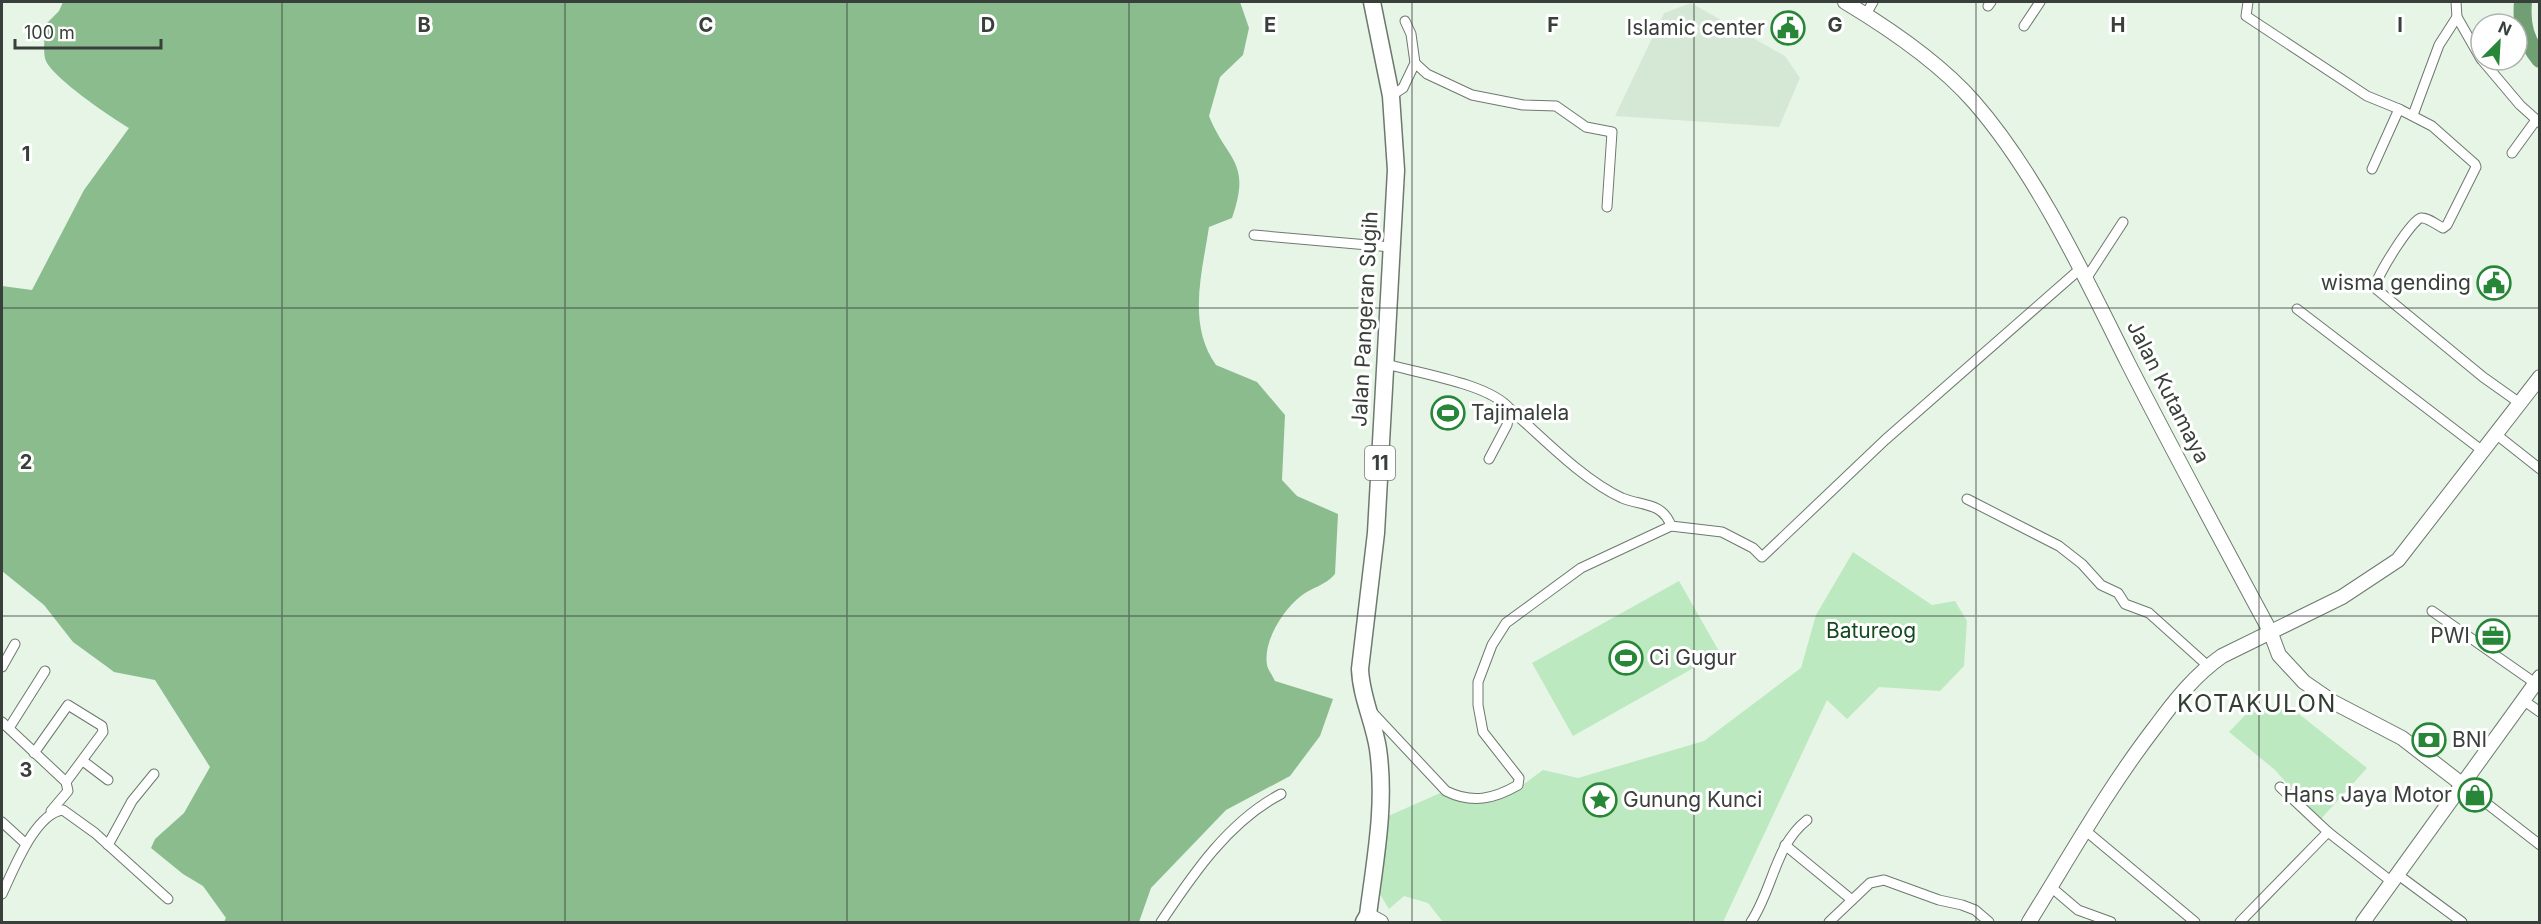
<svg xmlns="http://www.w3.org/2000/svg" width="2541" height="924" font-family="Inter,sans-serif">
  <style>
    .built { fill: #d5e8d6 }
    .green { fill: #bce9bf }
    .forest { fill: #8bbc8e }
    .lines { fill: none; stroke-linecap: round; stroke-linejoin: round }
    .river { stroke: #709f73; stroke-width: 18 }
    .street-casing { stroke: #6d796e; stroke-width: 11 }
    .secondary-casing { stroke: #6d796e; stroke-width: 16 }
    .highway-casing { stroke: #6d796e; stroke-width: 19 }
    .street { stroke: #fff; stroke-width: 9 }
    .secondary { stroke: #fff; stroke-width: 14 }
    .highway { stroke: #fff; stroke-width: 16 }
    .grid { fill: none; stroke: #393f3a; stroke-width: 1.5; stroke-opacity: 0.55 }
    .labels { text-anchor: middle; stroke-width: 6; stroke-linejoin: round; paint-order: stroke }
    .shield { fill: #fff; stroke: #747975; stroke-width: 1.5 }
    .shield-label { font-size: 20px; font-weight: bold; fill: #393f3a }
    .poi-label { font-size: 21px; fill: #393f3a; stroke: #fff; text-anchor: end }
    .street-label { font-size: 21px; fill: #393f3a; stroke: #fff }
    .park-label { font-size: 21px; fill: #15491e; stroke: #fff }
    .quarter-label { font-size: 24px; letter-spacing: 1.5px; fill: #323d33; stroke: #fff }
    .grid-label { font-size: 20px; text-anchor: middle; font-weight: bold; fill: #393f3a; stroke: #fff; stroke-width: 6; stroke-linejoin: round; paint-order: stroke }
  </style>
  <rect width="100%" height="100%" fill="#e7f5e7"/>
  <polygon class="built" points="1691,3 1785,56 1800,78 1779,127 1615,116 1664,13"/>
  <g class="green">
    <polygon points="1853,552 1932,605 1955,601 1967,621 1964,666 1940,691 1879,687 1847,719 1827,700 1723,922 1443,922 1428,903 1404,896 1389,909 1370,878 1377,821 1447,790 1492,795 1520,787 1543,770 1578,778 1704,741 1801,668 1816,615"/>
    <polygon points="1679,581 1720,653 1573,736 1532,663"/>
    <polygon points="2289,706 2367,768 2320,820 2275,770 2229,732 2253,707"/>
  </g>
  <path class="forest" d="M63,2H1240L1249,28L1243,55L1220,77L1209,116C1227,161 1252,161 1232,218L1209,227C1202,273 1187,324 1216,365L1257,382L1285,415L1282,480L1297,496L1338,514L1335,574C1325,586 1312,587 1301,596C1283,610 1263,641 1267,665C1268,670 1273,676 1275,681L1333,699L1320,736L1290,776L1226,810L1151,888L1139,922H224L226,918L203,886L183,874L151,848L155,839L184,813L210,767L155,680L114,672L106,666L73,642L44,605L2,571V286L32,290L84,190L129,128C112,118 48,75 45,58C43,48 45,35 45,25L59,11Z"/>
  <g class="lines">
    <path class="river" d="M2523,2C2521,25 2525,40 2540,59"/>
    <defs>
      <g id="street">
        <polyline points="2248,2 2246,16 2367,96 2399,109"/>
        <polyline points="2456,2 2457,17 2481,59"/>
        <polyline points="1988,6 1991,2"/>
        <polyline points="1866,14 1873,2"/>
        <polyline points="1405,21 1411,34 1415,63"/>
        <polyline points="2024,26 2040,2"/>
        <polyline points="2482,60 2520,105 2540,123"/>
        <polyline points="1391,96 1403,88 1415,63 1427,74 1472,95 1523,105 1556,106 1586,127 1612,132 1607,207"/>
        <polyline points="2413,115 2439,45 2457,17"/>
        <polyline points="2512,153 2536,120"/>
        <path d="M2372,169L2399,109L2432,126L2475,164L2476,167L2447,225L2443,228C2437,225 2427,217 2421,218C2412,219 2375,278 2375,288L2483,377L2521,404"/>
        <polyline points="1254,235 1391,247"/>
        <polyline points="2086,279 2123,222"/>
        <polyline points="2297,309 2484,452"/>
        <path d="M1386,364C1418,373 1490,384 1510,409L1507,425L1489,459"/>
        <path d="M1510,409C1543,438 1583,480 1622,498C1641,506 1663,502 1671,526"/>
        <polyline points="2497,435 2540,469"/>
        <polyline points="1967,499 2059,546 2082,564 2101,585 2118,593 2125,604 2149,613 2208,666"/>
        <polyline points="2432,611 2535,683"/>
        <polyline points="2,667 15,644"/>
        <polyline points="2523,700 2540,712"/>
        <path d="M1372,712L1446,791C1472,804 1494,799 1518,785L1519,778L1483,732L1478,705V682L1492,645L1506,623L1581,568L1671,526L1722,532L1753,548L1762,557L1885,440L2080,269"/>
        <polyline points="2,722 66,782 68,791 51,811"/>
        <polyline points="9,728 45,671"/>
        <polyline points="34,753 68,705 102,726 103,732 66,782"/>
        <polyline points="83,761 108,780"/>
        <polyline points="2463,785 2540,845"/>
        <polyline points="2280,787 2328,832"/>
        <polyline points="2,822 26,844"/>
        <polyline points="2086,831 2195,922"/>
        <polyline points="108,845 132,801 154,774"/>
        <polyline points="1785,845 1852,900"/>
        <polyline points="2397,874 2462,922"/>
        <polyline points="2051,887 2078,910 2111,922"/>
        <path d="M2,894C13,871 35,813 63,810L95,833L168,899"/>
        <path d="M1161,922C1193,874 1229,821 1281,794"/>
        <path d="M1751,922C1773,889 1775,845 1807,820"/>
        <polyline points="1829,922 1870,883 1884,880 1939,900 1962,905 1975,910 1989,922"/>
        <polyline points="2240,922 2328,832 2392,882"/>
      </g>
      <g id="secondary">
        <path d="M1845,2C1890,29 1939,62 1974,102C2037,174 2085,277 2128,363C2174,453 2222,542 2270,631L2279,655L2304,682L2333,702L2402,738L2463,785"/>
        <polyline points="1368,915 1381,922"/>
        <path d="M2029,922C2070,856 2108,788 2156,726C2175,700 2195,675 2222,656L2342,597L2398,560L2540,377"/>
        <polyline points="2363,922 2540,677"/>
      </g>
      <path id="highway" d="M1364,922L1368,915C1375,860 1386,805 1378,749C1374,722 1361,697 1360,669L1376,533L1396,170L1391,96L1372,2"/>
    </defs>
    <use href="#street" class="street-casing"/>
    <use href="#secondary" class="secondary-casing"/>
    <use href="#highway" class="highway-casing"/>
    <use href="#street" class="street"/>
    <use href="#secondary" class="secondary"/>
    <use href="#highway" class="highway"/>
  </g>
  <path class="grid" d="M282,2V922M565,2V922M847,2V922M1129,2V922M1412,2V922M1694,2V922M1976,2V922M2259,2V922M2,308H2540M2,616H2540"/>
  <defs>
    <symbol id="civic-ring" viewBox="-11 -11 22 22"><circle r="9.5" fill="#fff" stroke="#278638" stroke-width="1.5"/><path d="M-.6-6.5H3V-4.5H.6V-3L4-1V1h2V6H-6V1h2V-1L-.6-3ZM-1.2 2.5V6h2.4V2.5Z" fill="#278638"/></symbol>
    <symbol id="stadium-ring" viewBox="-11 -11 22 22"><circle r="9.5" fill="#fff" stroke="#278638" stroke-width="1.5"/><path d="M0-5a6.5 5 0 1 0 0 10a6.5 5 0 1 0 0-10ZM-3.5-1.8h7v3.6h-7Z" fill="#278638"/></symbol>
    <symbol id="office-ring" viewBox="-11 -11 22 22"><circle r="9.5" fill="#fff" stroke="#278638" stroke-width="1.5"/><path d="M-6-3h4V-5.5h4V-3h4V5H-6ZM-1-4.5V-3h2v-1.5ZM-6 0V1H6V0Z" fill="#278638"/></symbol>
    <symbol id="bank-ring" viewBox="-11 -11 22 22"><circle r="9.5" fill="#fff" stroke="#278638" stroke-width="1.5"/><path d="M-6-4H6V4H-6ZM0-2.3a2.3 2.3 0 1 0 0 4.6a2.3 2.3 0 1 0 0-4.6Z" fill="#278638"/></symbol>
    <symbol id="shop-ring" viewBox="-11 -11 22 22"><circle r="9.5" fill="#fff" stroke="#278638" stroke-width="1.5"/><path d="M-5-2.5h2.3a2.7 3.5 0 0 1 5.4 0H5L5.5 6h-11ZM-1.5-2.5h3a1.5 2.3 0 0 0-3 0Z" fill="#278638"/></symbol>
    <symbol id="sight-ring" viewBox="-11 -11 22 22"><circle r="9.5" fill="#fff" stroke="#278638" stroke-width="1.5"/><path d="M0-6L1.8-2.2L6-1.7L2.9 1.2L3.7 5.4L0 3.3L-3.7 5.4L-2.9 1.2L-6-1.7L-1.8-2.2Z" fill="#278638"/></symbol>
  </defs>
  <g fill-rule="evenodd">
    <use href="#civic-ring" x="1769" y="9" width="38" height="38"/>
    <use href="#civic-ring" x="2475" y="264" width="38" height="38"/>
    <use href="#stadium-ring" x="1429" y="394" width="38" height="38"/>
    <use href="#office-ring" x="2474" y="617" width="38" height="38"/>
    <use href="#stadium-ring" x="1607" y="639" width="38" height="38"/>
    <use href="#bank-ring" x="2410" y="721" width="38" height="38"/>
    <use href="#shop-ring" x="2456" y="776" width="38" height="38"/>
    <use href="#sight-ring" x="1581" y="781" width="38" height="38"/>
  </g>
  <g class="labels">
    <rect class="shield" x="1365" y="446" width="30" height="34" rx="4.5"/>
    <g class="shield-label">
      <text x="1380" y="470">11</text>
    </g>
    <g class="poi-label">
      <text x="1765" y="35">Islamic center</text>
      <text x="2471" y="290">wisma gending</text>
      <text x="1471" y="420" text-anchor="start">Tajimalela</text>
      <text x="2470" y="643">PWI</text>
      <text x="1649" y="665" text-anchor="start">Ci Gugur</text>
      <text x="2452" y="747" text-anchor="start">BNI</text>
      <text x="2452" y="802">Hans Jaya Motor</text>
      <text x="1623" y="807" text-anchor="start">Gunung Kunci</text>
    </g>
    <g class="street-label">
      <text transform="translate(1365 319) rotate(-87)" y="7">Jalan Pangeran Sugih</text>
      <text transform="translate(2168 392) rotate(63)" y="7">Jalan Kutamaya</text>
    </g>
    <g class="park-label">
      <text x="1871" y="638">Batureog</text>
    </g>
    <g class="quarter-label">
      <text x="2257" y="712">KOTAKULON</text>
    </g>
  </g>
  <g class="grid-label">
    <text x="424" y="32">B</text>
    <text x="706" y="32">C</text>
    <text x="988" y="32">D</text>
    <text x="1270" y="32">E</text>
    <text x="1553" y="32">F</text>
    <text x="1835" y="32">G</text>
    <text x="2118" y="32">H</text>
    <text x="2400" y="32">I</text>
    <text x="26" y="161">1</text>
    <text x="26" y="469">2</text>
    <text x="26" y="777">3</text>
  </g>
  <rect width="2541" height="924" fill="none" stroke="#393f3a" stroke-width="6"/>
  <g transform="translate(2499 42) rotate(24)"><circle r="28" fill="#ffffff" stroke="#b0b2b0" stroke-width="1.5"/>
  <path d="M0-4.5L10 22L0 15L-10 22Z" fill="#278638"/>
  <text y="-9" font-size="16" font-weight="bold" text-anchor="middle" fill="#393f3a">N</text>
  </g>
  <path d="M15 39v9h146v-9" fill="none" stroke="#393f3a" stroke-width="3"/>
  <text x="24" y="39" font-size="18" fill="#393f3a" stroke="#ffffff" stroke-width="4.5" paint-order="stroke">100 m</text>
</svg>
